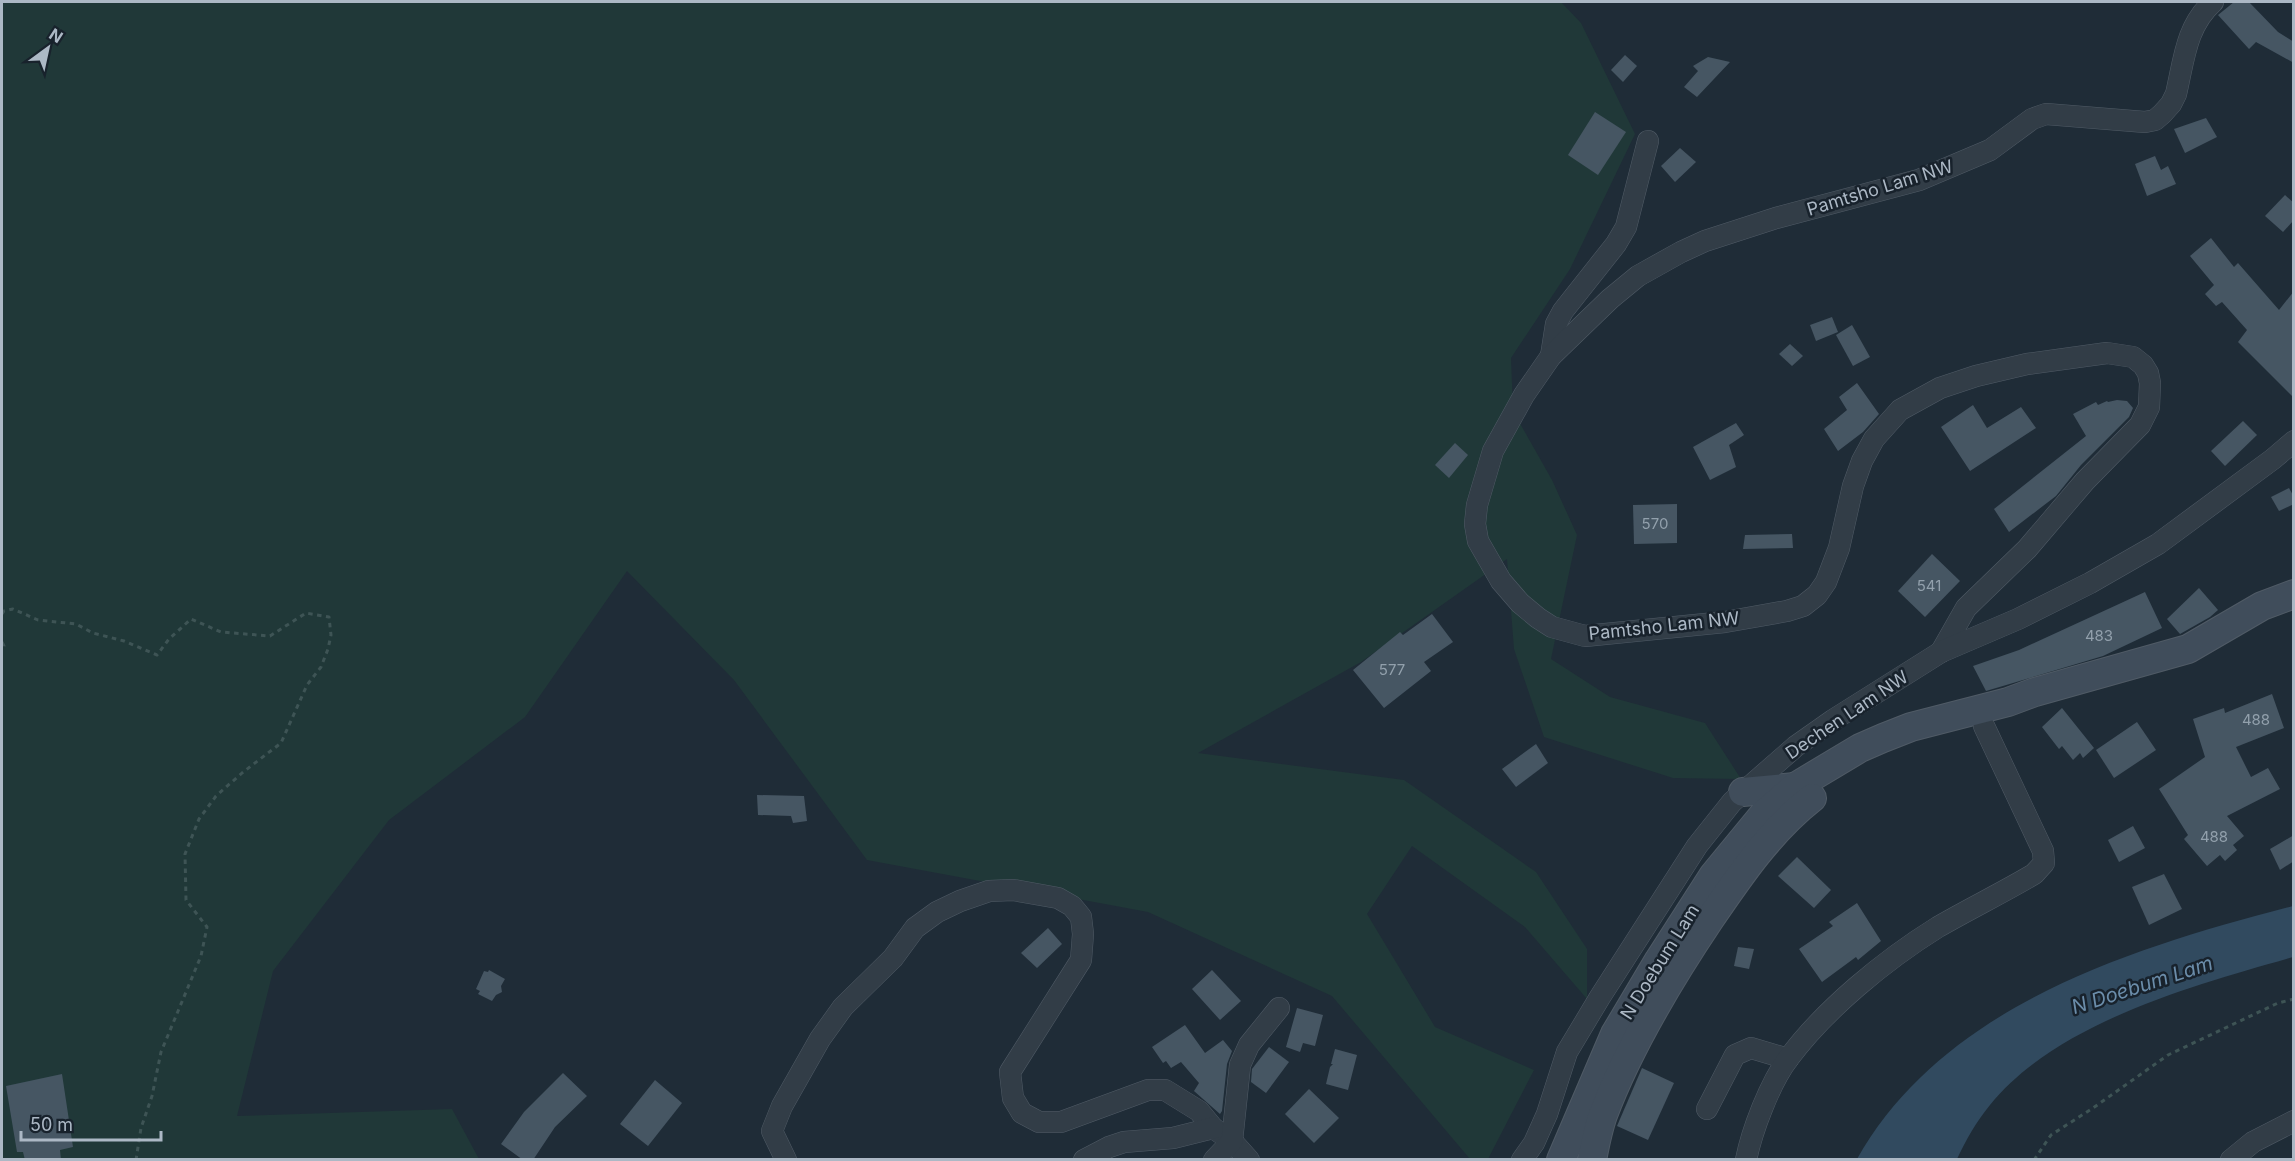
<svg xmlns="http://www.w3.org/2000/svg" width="2295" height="1161" font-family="Inter,sans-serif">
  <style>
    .green { fill: #203838 }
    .water { fill: #314a5f }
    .building { fill: #465663 }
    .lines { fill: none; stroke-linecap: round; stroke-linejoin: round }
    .minor-casing { stroke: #505b66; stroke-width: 22 }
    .secondary-casing { stroke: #505b66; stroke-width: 30 }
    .path { stroke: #3e5455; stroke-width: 3; stroke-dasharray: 4.5 4.5; stroke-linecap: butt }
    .minor { stroke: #323d47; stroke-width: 21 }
    .secondary { stroke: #404d5b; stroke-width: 28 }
    .labels { text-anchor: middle; stroke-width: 5; stroke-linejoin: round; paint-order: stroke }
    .number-label { font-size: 15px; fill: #92a0ac }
    .street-label { font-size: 18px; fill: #acb8c5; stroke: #18222c }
    .water-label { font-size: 20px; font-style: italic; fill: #6b8daa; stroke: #18222c }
  </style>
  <rect width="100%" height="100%" fill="#1f2c37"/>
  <polygon class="green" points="2,2 1561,2 1581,23 1635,134 1570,269 1511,358 1513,411 1552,480 1577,535 1551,659 1610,697 1705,723 1741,779 1673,778 1544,737 1514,649 1507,559 1361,662 1198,753 1404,780 1536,872 1587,949 1587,999 1525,927 1412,846 1367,914 1435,1027 1534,1070 1488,1159 1470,1159 1332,996 1148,912 867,860 734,680 627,571 525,717 389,820 273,971 237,1116 452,1109 479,1159 2,1160"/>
  <path class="water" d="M2293,906V957C2195,985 2057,1022 1990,1105C1976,1122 1966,1140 1957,1159H1857C1944,1005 2132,948 2293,906Z"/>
  <g class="building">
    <polygon points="2234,2 2249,2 2278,32 2294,42 2294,63 2256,42 2249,49 2218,15"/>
    <polygon points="1625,55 1637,66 1623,82 1611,70"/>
    <polygon points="1708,57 1730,62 1697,97 1684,87 1698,71 1693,66"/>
    <polygon points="1595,112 1626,132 1598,175 1568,155"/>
    <polygon points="2206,118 2217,137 2185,153 2174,129"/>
    <polygon points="1680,148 1696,162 1675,182 1661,166"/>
    <polygon points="2155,156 2161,170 2168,166 2176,184 2147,196 2135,164"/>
    <polygon points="2285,195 2294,203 2294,220 2283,232 2265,216"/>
    <polygon points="2211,238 2234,267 2238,263 2279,310 2294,291 2294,398 2238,342 2247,330 2222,302 2216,306 2205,294 2214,285 2190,256"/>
    <polygon points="1832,317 1838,332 1816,341 1810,325"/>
    <polygon points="1852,325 1870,357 1853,366 1836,335"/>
    <polygon points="1790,344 1803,356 1792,366 1779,354"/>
    <polygon points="1857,383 1879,414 1863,432 1838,451 1824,429 1847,410 1839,397"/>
    <polygon points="2117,400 2127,401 2133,408 2129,417 2081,465 2056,496 2009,532 1994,509 2086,436 2073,414 2096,402 2098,405 2107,401 2108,402"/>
    <polygon points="1973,405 1987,428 2021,407 2036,428 1970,471 1941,427"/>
    <polygon points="2243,421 2257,435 2225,466 2211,451"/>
    <polygon points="1736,423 1744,435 1729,445 1736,467 1710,480 1693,447"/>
    <polygon points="1455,443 1468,455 1449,478 1435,465"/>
    <polygon points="2289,488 2294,497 2294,504 2279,511 2271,497"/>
    <polygon points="1677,504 1677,543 1634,544 1633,505"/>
    <polygon points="1792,534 1793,548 1743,549 1745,535"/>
    <polygon points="1932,554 1960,581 1925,617 1898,591"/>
    <polygon points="2199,588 2218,610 2210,617 2180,634 2167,619"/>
    <polygon points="2145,592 2162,628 2103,656 1986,691 1973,666 2019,650"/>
    <polygon points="1432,614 1453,642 1424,662 1431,671 1384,708 1353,670 1400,632 1403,635"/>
    <polygon points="2272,694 2284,728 2236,747 2251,777 2268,768 2280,789 2227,816 2244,836 2233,845 2237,850 2225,861 2220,855 2207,866 2184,839 2188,835 2159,789 2205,757 2193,719 2224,708 2225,713"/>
    <polygon points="2062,708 2094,748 2083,758 2080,753 2073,760 2062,746 2059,749 2042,727"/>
    <polygon points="2137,722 2156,750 2114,778 2096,750"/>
    <polygon points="1536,744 1548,763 1516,787 1502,769"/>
    <polygon points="757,795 804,796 807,821 793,823 791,816 758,815"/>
    <polygon points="2133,826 2145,848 2119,862 2108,840"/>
    <polygon points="2294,835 2294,861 2280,870 2270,849"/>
    <polygon points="1797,857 1831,890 1814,908 1778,876"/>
    <polygon points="2164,874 2182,909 2149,925 2132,887"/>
    <polygon points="1857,903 1881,941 1858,960 1856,957 1822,982 1799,949 1833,926 1829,922"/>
    <polygon points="1048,928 1062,944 1037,968 1021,953"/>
    <polygon points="1738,947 1754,949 1749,969 1734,966"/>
    <polygon points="489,970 505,979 501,986 502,992 496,995 492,1001 478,994 480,991 476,989 484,971 488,972"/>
    <polygon points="1212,970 1241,1001 1220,1020 1192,989"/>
    <polygon points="1297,1008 1323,1015 1315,1046 1303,1043 1300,1052 1286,1047"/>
    <polygon points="1185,1025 1205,1053 1223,1040 1232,1051 1227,1064 1222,1111 1220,1114 1194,1091 1199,1083 1181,1062 1171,1068 1166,1061 1163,1063 1152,1047"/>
    <polygon points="1269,1047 1289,1062 1266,1093 1251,1082 1252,1069"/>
    <polygon points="1335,1049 1357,1055 1348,1090 1326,1084 1330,1067 1333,1064 1331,1064"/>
    <polygon points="1642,1068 1674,1083 1648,1140 1617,1126"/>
    <polygon points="563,1073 587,1096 555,1127 533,1160 523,1160 501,1144 524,1112"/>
    <polygon points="62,1074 73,1147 60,1150 61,1160 25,1160 23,1152 17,1152 6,1086"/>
    <polygon points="655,1080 682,1103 648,1146 620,1124"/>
    <polygon points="1309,1089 1339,1118 1314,1143 1285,1114"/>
  </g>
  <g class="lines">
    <defs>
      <g id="minor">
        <polyline points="1551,356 1556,324 1563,311 1616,244 1626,227 1648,141"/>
        <path d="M1941,652L1966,608L2027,549L2085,481L2140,425L2149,407L2150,383L2148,373L2143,365L2133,357L2107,353L2027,364L1976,376L1940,388L1900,410L1874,439L1862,461L1853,486L1839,548L1826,582L1817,595L1803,606L1787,611L1725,622L1585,636L1552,627L1538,618L1520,603L1501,581L1478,541L1475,524L1477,505L1493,451L1524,395L1551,356L1610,299L1638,276L1681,252L1705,241L1776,218L1919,180L1990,150L2032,119L2046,114L2145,122L2155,120L2162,114L2171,104L2176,94C2184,60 2186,26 2213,2"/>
        <polyline points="1707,1109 1735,1055 1751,1048 1788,1059"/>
        <polyline points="786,1160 772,1131 782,1106 820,1039 843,1007 893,958 915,928 937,912 960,901 989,891 1013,890 1058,898 1072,906 1081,917 1083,934 1081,960 1010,1072 1013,1098 1022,1113 1039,1122 1061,1122 1148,1090 1165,1090 1199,1111 1213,1128 1232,1141 1249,1160"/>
        <polyline points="1084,1160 1109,1147 1124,1142 1173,1138 1213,1128"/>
        <polyline points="1214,1160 1232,1141 1240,1065 1249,1045 1279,1008"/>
        <polyline points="1522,1160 1534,1143 1547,1114 1567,1052 1600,997 1697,846 1732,802 1796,746 1833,720 1941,652 2018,619 2090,583 2158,544 2273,459 2294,441"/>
        <path d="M1746,1160C1752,1130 1770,1083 1788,1059C1825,1009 1885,960 1938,927C1969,909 2002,893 2034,874L2044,863L2043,851L1984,726"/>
        <polyline points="2231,1160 2253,1142 2294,1121"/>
      </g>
      <g id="secondary">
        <polyline points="1743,792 1795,787"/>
        <polyline points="1561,1160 1615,1034 1659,960 1713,876 1764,814 1795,787 1860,748 1883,738 1911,727 2008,702 2035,692 2188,649 2262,606 2294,594"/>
        <path d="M1592,1160C1595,1145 1598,1129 1603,1115C1629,1046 1669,980 1710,919C1740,875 1770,831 1812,798"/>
      </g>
    </defs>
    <use href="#minor" class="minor-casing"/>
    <use href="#secondary" class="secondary-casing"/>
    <g class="path">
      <polyline points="2,614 4,611 13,609 38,620 76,624 93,633 124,641 157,655 169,639 191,619 221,632 270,636 306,613 329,617 331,635 328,649 321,667 307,685 281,743 242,773 216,796 199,819 185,854 186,900 207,927 201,956 161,1052 152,1096 141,1128 136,1160"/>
      <polyline points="2,642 4,646 2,650"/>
      <polyline points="2034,1160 2051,1135 2093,1108 2168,1055 2278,1003 2294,999"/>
    </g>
    <use href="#minor" class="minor"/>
    <use href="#secondary" class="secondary"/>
  </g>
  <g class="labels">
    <g class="number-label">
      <text x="1655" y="529">570</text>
      <text x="1929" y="591">541</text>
      <text x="2099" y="641">483</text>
      <text x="1392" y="675">577</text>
      <text x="2256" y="725">488</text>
      <text x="2214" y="842">488</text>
    </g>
    <g class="street-label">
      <text transform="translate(1880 188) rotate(-17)" y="6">Pamtsho Lam NW</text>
      <text transform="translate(1664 626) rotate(-6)" y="6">Pamtsho Lam NW</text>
      <text transform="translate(1847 715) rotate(-34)" y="6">Dechen Lam NW</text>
      <text transform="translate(1660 962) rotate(-58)" y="6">N Doebum Lam</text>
    </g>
    <g class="water-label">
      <text transform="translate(2142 985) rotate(-18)" y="7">N Doebum Lam</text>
    </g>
  </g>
  <rect width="2295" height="1161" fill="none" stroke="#acb8c5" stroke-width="6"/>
  <g transform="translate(48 48) rotate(33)" stroke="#18222c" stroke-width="4.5" paint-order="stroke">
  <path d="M0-4.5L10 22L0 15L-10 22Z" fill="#acb8c5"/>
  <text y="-9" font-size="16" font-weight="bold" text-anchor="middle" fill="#acb8c5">N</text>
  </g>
  <path d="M21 1131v9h140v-9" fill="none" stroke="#acb8c5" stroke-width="3"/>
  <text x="30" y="1131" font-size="18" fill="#acb8c5" stroke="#18222c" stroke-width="4.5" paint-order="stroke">50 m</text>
</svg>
